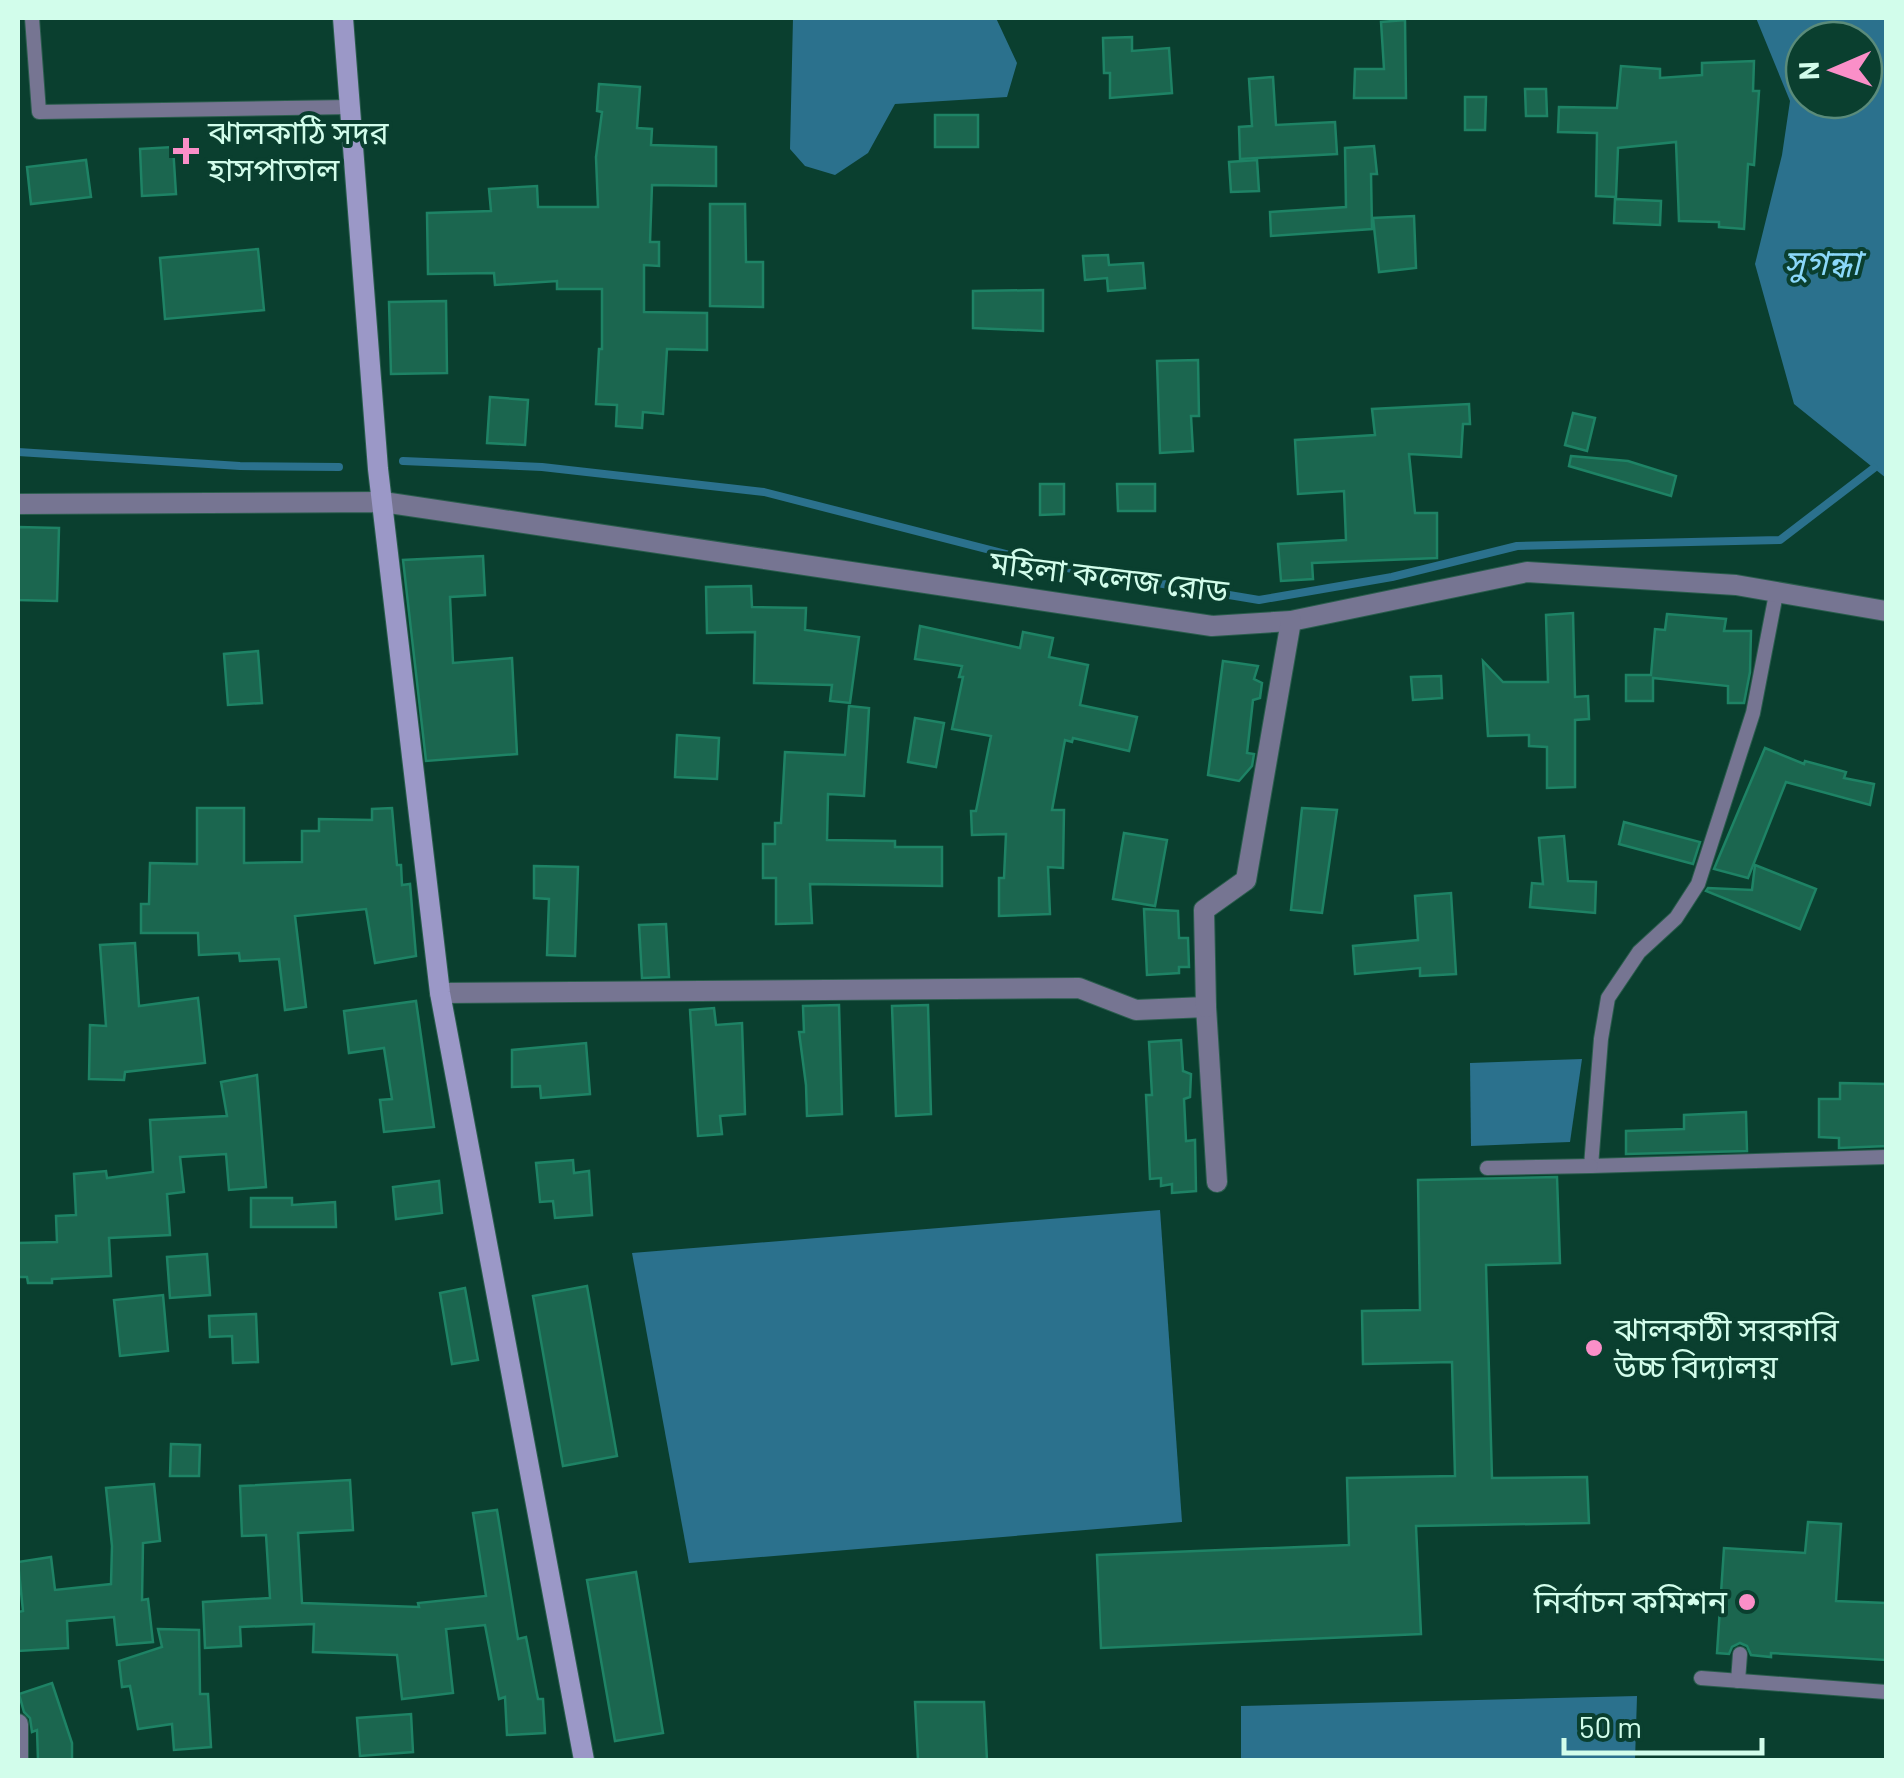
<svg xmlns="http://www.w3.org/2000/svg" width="1904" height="1778" font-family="Barlow,'Noto Sans Bengali',sans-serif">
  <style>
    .water { fill: #2b718d; fill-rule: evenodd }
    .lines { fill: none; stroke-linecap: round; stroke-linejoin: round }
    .stream { stroke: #2b718d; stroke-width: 8 }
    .building { fill: #1b664f; stroke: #1e8365; stroke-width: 2.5 }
    .service-casing { stroke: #2a5d4d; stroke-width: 16 }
    .minor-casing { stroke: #2a5d4d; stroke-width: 22 }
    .secondary-casing { stroke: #2a5d4d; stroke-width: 22 }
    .service { stroke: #767592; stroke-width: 14 }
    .minor { stroke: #767592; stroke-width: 20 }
    .secondary { stroke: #9b98c7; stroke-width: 20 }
    .poi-dot { fill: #fa8fc8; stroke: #0a3f2f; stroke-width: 4 }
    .labels { text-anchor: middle; stroke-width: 8; stroke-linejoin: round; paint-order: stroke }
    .poi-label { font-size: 32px; fill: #d2fdeb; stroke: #0a3f2f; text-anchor: start }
    .street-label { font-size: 32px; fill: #d2fdeb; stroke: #0a3f2f }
    .water-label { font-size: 35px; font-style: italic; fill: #8bd8fa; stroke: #0a3f2f }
  </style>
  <rect width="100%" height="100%" fill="#0a3f2f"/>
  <g class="water">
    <polygon points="793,18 996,18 1017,63 1007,97 895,104 868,153 835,175 805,166 790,149"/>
    <path d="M1756,18H1886V478L1794,404L1755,264L1782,155L1790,101ZM1804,40H1864V100H1804Z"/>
    <polygon points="1582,1059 1570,1142 1471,1146 1470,1063"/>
    <polygon points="1160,1210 1182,1522 689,1563 632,1253"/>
    <polygon points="1637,1696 1635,1760 1241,1760 1241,1706"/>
  </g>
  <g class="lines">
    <g class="stream">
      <polyline points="18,452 240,466 339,467"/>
      <polyline points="403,461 542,467 764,492 1049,565 1259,600 1392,577 1517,546 1780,540 1874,468"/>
    </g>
  </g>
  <g class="building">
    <polygon points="1405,20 1406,98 1354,98 1355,69 1384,69 1381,22"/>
    <polygon points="1132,37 1132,51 1169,48 1172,93 1110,98 1110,73 1104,73 1103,38"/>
    <polygon points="1754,61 1753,91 1759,91 1754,165 1748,164 1744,229 1719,227 1719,222 1679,221 1676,142 1618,148 1616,197 1596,196 1597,133 1558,132 1559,107 1617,108 1621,66 1660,69 1660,78 1702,75 1702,63"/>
    <polygon points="1273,77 1276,125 1335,122 1337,154 1240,159 1239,127 1252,126 1249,79"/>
    <polygon points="599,84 640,87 637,128 652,129 651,145 716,147 716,186 652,185 650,242 659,242 659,266 644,265 644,312 707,313 707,350 667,349 663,414 643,412 642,428 616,426 617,405 596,404 599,349 602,349 602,289 557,289 557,281 495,285 494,273 428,274 427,213 491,211 489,189 537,186 538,207 598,207 596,157 602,112 597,111"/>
    <polygon points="1525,89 1546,89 1547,116 1526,116"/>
    <polygon points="1465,97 1486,97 1485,130 1465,130"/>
    <rect x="935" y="115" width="43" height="32"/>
    <polygon points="1374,146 1377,174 1371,174 1372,229 1271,236 1270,212 1346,207 1345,148"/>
    <polygon points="173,147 176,194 142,196 140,149"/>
    <polygon points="86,160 91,197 31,204 27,167"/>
    <polygon points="1257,160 1259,191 1231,192 1229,162"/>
    <polygon points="1615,199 1661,201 1660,225 1614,223"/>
    <polygon points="710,204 745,204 746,262 763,262 763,307 710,306"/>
    <polygon points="1414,216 1416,268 1379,272 1373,218"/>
    <polygon points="258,249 264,310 165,319 160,258"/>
    <polygon points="1108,255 1109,265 1143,263 1145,288 1108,291 1107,278 1085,280 1083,256"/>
    <polygon points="1043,290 1043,331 973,328 973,291"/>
    <polygon points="446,301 447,373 391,374 389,302"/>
    <polygon points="1198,360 1199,416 1191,416 1193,451 1160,453 1157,361"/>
    <polygon points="490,397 528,400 525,445 487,443"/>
    <polygon points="1469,404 1470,424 1463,424 1461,457 1409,454 1415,513 1437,513 1437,558 1312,563 1313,579 1281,581 1278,544 1346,540 1344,491 1298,494 1295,440 1375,435 1372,409"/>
    <polygon points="1573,413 1595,418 1587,451 1565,445"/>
    <polygon points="1571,456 1628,461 1676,476 1671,496 1569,466"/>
    <polygon points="1040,484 1064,484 1064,514 1040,515"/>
    <polygon points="1117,484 1155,484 1155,511 1118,511"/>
    <polygon points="18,527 59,528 57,601 18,600"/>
    <polygon points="483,556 485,595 450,597 453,663 512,658 517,754 426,761 403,560"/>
    <polygon points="751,586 752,607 806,608 805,630 859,637 850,703 830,701 832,685 754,683 755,632 707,633 706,587"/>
    <polygon points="1573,613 1575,697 1588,696 1589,719 1575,720 1575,787 1547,788 1547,747 1529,746 1529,735 1488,736 1483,661 1503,682 1548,682 1546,615"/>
    <polygon points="1667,614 1726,619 1724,631 1751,631 1750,672 1744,703 1728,703 1728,686 1653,678 1653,701 1626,701 1626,675 1651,675 1655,629 1665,630"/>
    <polygon points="920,626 1020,648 1023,632 1053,638 1049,657 1088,665 1080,705 1137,717 1129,751 1073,738 1072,742 1065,740 1052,810 1064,810 1063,868 1048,867 1050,914 999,916 999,878 1004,878 1006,834 972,835 971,811 976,811 991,736 952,729 963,677 959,677 962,666 915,659"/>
    <polygon points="258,651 262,703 228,705 224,654"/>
    <polygon points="1223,661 1258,666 1254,679 1262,683 1260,698 1253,700 1247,753 1254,754 1252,766 1239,781 1208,775"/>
    <polygon points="1441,676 1442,698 1413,700 1411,677"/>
    <polygon points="849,706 869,708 864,796 828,794 827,840 895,841 895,847 942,847 942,886 810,884 812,923 776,924 776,878 763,878 763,844 775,844 775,823 781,823 785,752 845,755"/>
    <polygon points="915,718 944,723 936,767 908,762"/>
    <polygon points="677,735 719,738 717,779 675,777"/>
    <polygon points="1765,748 1804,764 1805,761 1846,772 1844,778 1874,784 1870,805 1786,782 1748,878 1714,869"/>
    <polygon points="197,808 244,808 244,863 302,862 302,831 319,831 319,819 372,820 372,809 392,808 397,865 401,865 402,885 410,884 416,956 375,963 366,909 295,916 306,1007 285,1010 279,959 240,961 239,953 199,955 198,933 141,933 141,904 149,904 150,863 197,864"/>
    <polygon points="1302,808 1337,810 1322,913 1291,910"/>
    <polygon points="1624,822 1700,842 1693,864 1619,844"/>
    <polygon points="1124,833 1167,840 1155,906 1113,899"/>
    <polygon points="1564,836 1568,881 1596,882 1595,913 1530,907 1532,883 1543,884 1539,838"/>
    <polygon points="1755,865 1816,889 1800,929 1706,891 1708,888 1752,890"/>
    <polygon points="534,866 578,867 575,956 547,955 549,899 534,898"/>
    <polygon points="1451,893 1456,974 1420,976 1420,968 1355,974 1353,946 1418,940 1415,896"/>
    <polygon points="1144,909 1178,911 1179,938 1188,938 1189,967 1179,967 1179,973 1147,975"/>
    <polygon points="666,924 669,977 642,978 639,925"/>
    <polygon points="135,943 139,1006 198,998 205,1063 125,1072 124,1080 89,1079 90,1025 106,1026 100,945"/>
    <polygon points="416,1001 434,1127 384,1132 380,1100 392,1099 384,1048 349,1053 344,1011"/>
    <polygon points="839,1005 842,1114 807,1116 806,1085 799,1032 804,1032 803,1006"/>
    <polygon points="928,1005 931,1114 896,1116 892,1006"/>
    <polygon points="714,1008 716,1025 742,1023 745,1114 720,1116 722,1134 698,1136 690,1010"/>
    <polygon points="1181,1040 1183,1071 1191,1074 1190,1097 1184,1099 1186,1141 1195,1140 1196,1191 1172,1193 1172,1184 1161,1186 1161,1178 1150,1179 1146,1095 1152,1095 1149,1042"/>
    <polygon points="586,1043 590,1094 541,1098 540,1086 512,1087 512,1050"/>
    <polygon points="257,1075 266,1187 229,1190 226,1154 180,1157 184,1192 167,1194 170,1235 109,1238 111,1276 52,1279 52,1283 28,1283 27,1277 18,1277 18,1243 57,1242 56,1216 76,1215 74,1174 106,1171 107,1178 153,1172 150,1120 227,1116 221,1082"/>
    <polygon points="1840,1083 1886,1084 1886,1146 1839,1148 1839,1138 1819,1137 1819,1099 1840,1099"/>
    <polygon points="1746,1112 1747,1151 1626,1154 1626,1131 1684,1129 1684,1115"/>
    <polygon points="573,1160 574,1173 589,1171 592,1215 555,1218 553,1201 540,1202 536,1163"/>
    <polygon points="1557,1177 1560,1263 1486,1265 1492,1478 1587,1477 1589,1523 1416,1526 1421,1634 1101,1648 1097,1555 1349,1545 1347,1478 1455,1476 1452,1362 1363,1364 1362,1311 1420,1310 1418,1180"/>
    <polygon points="439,1181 442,1213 396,1219 393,1187"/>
    <polygon points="251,1198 292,1198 292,1205 335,1202 336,1227 251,1227"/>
    <polygon points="207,1254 210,1295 170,1298 167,1257"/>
    <polygon points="587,1286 617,1456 563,1466 533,1296"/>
    <polygon points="465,1288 478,1360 452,1364 440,1293"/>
    <polygon points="163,1295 168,1351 120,1356 114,1300"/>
    <polygon points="256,1314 258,1362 233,1363 232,1336 210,1337 209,1316"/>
    <polygon points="171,1444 200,1445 199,1476 170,1476"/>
    <polygon points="350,1480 353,1530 298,1533 302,1603 419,1607 418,1603 486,1596 473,1513 497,1510 518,1639 526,1637 538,1699 543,1699 545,1733 507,1735 505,1697 499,1699 485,1625 446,1629 453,1693 402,1699 397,1655 313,1652 314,1624 240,1627 241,1646 205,1648 203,1602 270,1598 266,1535 242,1536 240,1486"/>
    <polygon points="154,1484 160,1541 143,1543 142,1600 148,1599 153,1642 117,1645 114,1617 67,1621 68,1648 18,1651 18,1612 23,1611 18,1562 51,1557 55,1590 111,1584 112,1546 106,1488"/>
    <polygon points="1808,1522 1841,1524 1836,1601 1886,1603 1886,1660 1771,1653 1771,1657 1751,1655 1747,1646 1740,1643 1732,1647 1729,1654 1717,1653 1724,1548 1805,1553"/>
    <polygon points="636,1572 663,1733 615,1741 587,1580"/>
    <polygon points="158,1629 199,1630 200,1694 208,1694 211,1747 174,1750 172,1724 138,1729 130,1686 122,1687 119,1661 162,1647"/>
    <polygon points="52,1683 72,1743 72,1760 38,1760 37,1730 32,1732 30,1718 24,1712 19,1694"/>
    <polygon points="915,1702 984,1702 987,1760 918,1760"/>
    <polygon points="411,1714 413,1752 360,1756 357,1718"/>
  </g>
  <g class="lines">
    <defs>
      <g id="service">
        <polyline points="32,18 39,112 350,107"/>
        <polyline points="1776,594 1753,713 1698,884 1676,918 1639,952 1608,998 1601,1039 1591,1166 1886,1157"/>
        <polyline points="1487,1168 1591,1166"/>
        <polyline points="1701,1678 1886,1692"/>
        <polyline points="1738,1681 1740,1654"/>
      </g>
      <g id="minor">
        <polyline points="18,504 383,502 1212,626 1291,621 1527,572 1736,585 1886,611"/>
        <polyline points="440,993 1079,988 1136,1010 1206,1007 1217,1182"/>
        <polyline points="1206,1007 1204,910 1246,880 1291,621"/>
        <polyline points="18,1724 18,1760"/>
      </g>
      <polyline id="secondary" points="343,18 378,469 440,993 584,1760"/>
    </defs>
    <use href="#service" class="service-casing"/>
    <use href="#minor" class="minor-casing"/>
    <use href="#secondary" class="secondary-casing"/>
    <use href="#service" class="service"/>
    <use href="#minor" class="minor"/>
    <use href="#secondary" class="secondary"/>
  </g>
  <g class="poi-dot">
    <path d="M181 136h10v10h10v10h-10v10h-10v-10h-10v-10h10z"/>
    <circle cx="1594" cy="1348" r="10"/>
    <circle cx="1747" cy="1602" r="10"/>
  </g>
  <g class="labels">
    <g class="poi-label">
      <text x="208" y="144">ঝালকাঠি সদর<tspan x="208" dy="37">হাসপাতাল</tspan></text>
      <text x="1614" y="1341">ঝালকাঠী সরকারি<tspan x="1614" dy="37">উচ্চ বিদ্যালয়</tspan></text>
      <text x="1727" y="1613" text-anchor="end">নির্বাচন কমিশন</text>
    </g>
    <g class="street-label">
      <text transform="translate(1109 577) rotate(7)" y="11">মহিলা কলেজ রোড</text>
    </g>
    <g class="water-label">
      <text x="1822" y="275">সুগন্ধা</text>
    </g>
  </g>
  <rect width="1904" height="1778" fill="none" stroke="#d2fdeb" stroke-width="40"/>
  <g transform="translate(1834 70) rotate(268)"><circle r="48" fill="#0a3f2f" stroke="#5a8b7a" stroke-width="2.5"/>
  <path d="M0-8L18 38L0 25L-18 38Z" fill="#fa8fc8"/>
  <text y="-15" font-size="28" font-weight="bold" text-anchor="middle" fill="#d2fdeb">N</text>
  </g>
  <path d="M1564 1738v15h198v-15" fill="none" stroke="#d2fdeb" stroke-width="5"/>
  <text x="1579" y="1738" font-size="30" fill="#d2fdeb" stroke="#0a3f2f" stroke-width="8" paint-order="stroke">50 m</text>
</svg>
